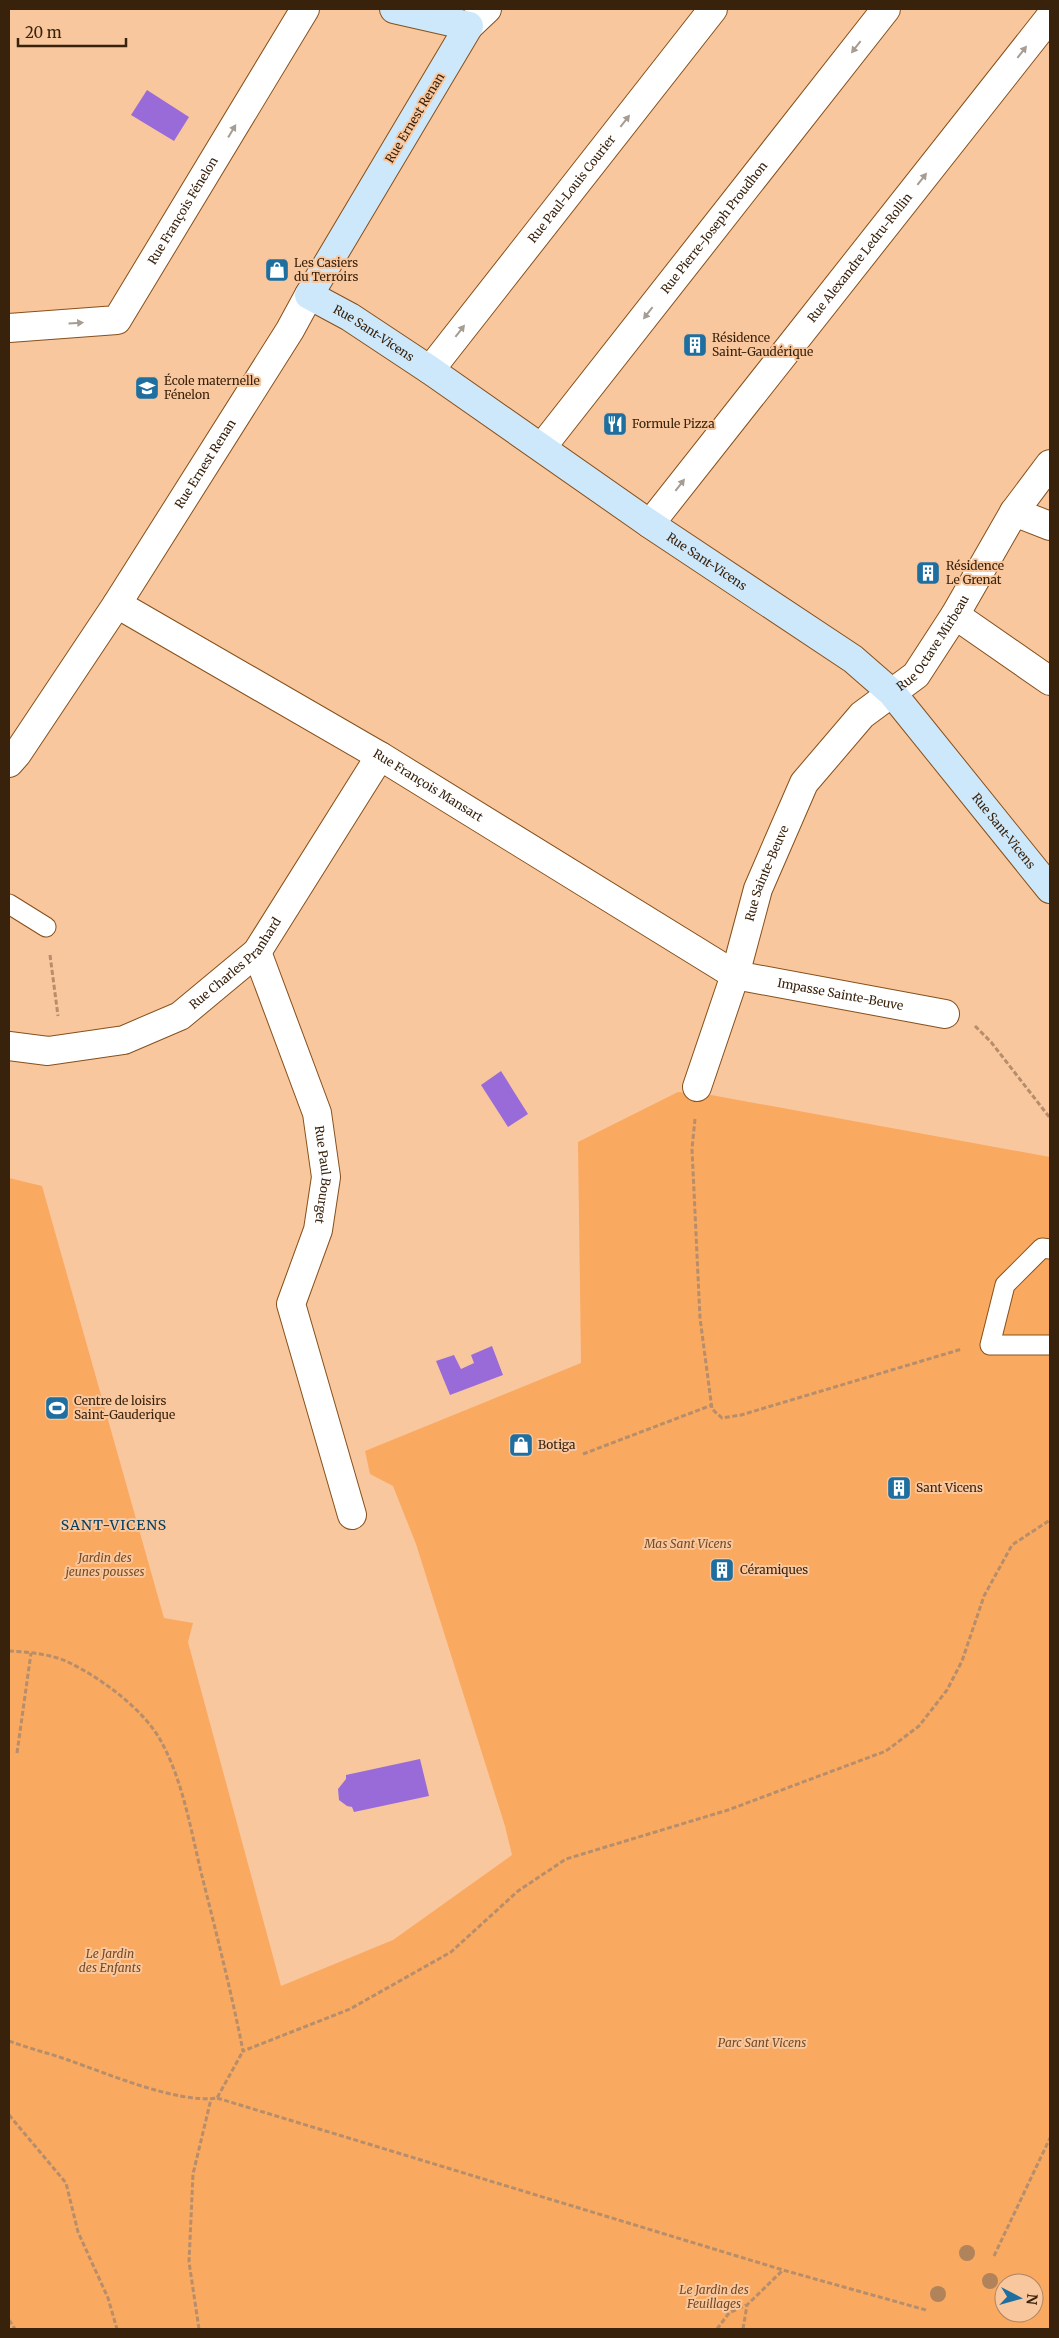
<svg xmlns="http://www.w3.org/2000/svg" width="1059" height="2338" font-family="Merriweather,serif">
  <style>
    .green { fill: #faa960; fill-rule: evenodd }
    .water { fill: #996bd9 }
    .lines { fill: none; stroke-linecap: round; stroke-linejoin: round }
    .lane-casing { stroke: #86501a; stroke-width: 21 }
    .street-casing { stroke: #86501a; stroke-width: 30 }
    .secondary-casing { stroke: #86501a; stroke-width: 30 }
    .path { stroke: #b68e6b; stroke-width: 3; stroke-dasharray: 5 2.5; stroke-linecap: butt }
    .lane { stroke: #fff; stroke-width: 19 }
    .street { stroke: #fff; stroke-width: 28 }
    .secondary { stroke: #cde8fb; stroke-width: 28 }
    .tree { fill: #b0835b }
    .oneway { fill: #a69c92 }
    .labels { text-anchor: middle; stroke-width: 4; stroke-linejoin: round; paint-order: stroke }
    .street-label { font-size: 12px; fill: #39220c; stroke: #f9c79e }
    .poi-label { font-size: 12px; fill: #39220c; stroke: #f9c79e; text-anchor: start }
    .park-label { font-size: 12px; font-style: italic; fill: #754b24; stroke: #f9c79e }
    .neighbourhood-label { font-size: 14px; letter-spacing: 1px; fill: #033e60; stroke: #f9c79e }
  </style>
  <rect width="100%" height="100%" fill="#f9c79e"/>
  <path class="green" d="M678,1092L711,1095L1050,1157V2329H9V1178L42,1186L164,1618L193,1623L188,1642L281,1986L393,1940L512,1855L505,1826L416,1544L393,1486L370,1474L365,1451L581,1363L578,1142ZM1004,2283H1034V2313H1004Z"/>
  <g class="water">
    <polygon points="147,90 189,117 174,141 131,115"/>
    <polygon points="501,1071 528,1114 508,1127 481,1085"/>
    <polygon points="492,1346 503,1375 450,1395 436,1361 454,1355 461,1369 474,1363 471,1355"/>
    <polygon points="420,1759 429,1796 354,1812 352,1807 347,1806 339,1800 338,1789 346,1779 346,1775"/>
  </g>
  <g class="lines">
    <defs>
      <g id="lane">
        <polyline points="9,904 46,927"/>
        <polyline points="1050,1249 1042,1248 1005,1285 990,1345 1050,1345"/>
      </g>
      <g id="street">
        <polyline points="469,26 487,9"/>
        <path id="s1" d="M9,328L117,320L305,9"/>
        <path id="s2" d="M430,370L713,9"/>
        <path id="s3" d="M542,447L886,9"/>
        <polyline points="1014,512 1050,526"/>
        <path id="s4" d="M650,524L1050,17"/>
        <path id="s5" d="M117,604L380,756L735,975L945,1014"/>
        <polyline points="955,615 1050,681"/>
        <path id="s6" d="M9,763L17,754L117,604L290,330L309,295"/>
        <path id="s7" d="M257,952L317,1113L326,1177L318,1230L291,1304L352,1515"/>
        <path id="s8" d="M9,1046L48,1051L124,1040L180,1016L257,952L380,756"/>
        <path id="s9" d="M697,1087L735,975L758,889L804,783L862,715L916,675L955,615L1014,512L1050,464"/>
      </g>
      <g id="secondary">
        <path id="s10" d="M394,9L469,26L309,295L350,317L430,370L650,524L853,659L892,693L1050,889"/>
      </g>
    </defs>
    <use href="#lane" class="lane-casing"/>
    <use href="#street" class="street-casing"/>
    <use href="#secondary" class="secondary-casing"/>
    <g class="path">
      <polyline points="50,955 58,1016"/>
      <polyline points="975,1026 991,1042 1050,1118"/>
      <polyline points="695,1119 692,1149 700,1318 712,1409 722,1418 741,1415 962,1349"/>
      <polyline points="583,1454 712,1405"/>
      <path d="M9,1651C28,1652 51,1654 68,1662C101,1678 145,1710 162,1743C185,1786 192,1838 204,1884C218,1940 232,1995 243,2051L350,2009L451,1952L518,1891L566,1859L728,1810L886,1751L919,1726L947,1690L962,1661L984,1596L1012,1545L1050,1520"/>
      <polyline points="17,1753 31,1653"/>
      <path d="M9,2041C28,2048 48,2053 68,2060C106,2073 178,2104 217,2098L243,2051"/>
      <polyline points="217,2098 783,2270 926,2310"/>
      <polyline points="9,2115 66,2183 78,2232 108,2298 117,2329"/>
      <polyline points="994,2256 1050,2138"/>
      <polyline points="9,2320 15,2329"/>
      <polyline points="199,2329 189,2262 193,2174 211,2099"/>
      <polyline points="717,2329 729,2313 746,2305"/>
      <polyline points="743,2329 747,2305 783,2270"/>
    </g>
    <use href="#lane" class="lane"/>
    <use href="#street" class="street"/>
    <use href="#secondary" class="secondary"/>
  </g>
  <g class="tree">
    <circle cx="967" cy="2253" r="8"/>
    <circle cx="990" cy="2281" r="8"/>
    <circle cx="938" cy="2294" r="8"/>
  </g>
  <defs><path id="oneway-solid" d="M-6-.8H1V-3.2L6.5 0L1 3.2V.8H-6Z" transform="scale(1.25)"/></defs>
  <g class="oneway">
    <use href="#oneway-solid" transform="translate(856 47) rotate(128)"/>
    <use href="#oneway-solid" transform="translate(1022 52) rotate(-52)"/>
    <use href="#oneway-solid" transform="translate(625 121) rotate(-52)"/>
    <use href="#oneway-solid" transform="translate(232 131) rotate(-59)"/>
    <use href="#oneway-solid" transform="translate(922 179) rotate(-52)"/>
    <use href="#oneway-solid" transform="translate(648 313) rotate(128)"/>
    <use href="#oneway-solid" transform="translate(76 323) rotate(-4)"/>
    <use href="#oneway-solid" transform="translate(460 331) rotate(-52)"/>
    <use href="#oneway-solid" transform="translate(680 485) rotate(-52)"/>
  </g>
  <defs>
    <symbol id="shop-square" viewBox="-11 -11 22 22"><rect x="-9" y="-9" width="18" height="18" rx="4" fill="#1e6fa0" stroke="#f9c79e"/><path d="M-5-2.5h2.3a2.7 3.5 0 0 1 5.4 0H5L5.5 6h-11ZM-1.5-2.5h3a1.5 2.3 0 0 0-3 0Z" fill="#fff"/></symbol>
    <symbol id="building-square" viewBox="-11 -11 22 22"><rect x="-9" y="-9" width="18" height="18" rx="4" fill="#1e6fa0" stroke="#f9c79e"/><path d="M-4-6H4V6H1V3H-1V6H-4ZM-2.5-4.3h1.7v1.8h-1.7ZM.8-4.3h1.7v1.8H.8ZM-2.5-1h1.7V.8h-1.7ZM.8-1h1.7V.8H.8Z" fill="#fff"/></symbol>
    <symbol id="school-square" viewBox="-11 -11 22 22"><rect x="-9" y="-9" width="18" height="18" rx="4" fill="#1e6fa0" stroke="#f9c79e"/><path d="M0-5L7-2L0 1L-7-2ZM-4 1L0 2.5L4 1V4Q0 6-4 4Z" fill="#fff"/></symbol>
    <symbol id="restaurant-square" viewBox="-11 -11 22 22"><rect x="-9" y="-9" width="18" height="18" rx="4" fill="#1e6fa0" stroke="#f9c79e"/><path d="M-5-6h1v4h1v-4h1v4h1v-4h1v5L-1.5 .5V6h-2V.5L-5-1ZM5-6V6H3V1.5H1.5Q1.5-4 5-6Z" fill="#fff"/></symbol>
    <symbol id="stadium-square" viewBox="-11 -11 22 22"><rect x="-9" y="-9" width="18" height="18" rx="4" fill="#1e6fa0" stroke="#f9c79e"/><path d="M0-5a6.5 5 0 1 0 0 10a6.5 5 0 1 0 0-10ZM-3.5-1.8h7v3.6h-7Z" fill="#fff"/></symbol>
  </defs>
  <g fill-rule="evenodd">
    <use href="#shop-square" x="263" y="256" width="28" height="28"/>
    <use href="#building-square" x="681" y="331" width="28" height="28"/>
    <use href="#school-square" x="133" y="374" width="28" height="28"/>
    <use href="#restaurant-square" x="601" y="410" width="28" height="28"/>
    <use href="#building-square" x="914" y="559" width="28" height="28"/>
    <use href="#stadium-square" x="43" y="1394" width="28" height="28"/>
    <use href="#shop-square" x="507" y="1431" width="28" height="28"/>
    <use href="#building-square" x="885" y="1474" width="28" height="28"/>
    <use href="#building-square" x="708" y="1556" width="28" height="28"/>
  </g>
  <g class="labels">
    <g class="street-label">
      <text transform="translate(415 118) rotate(-59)" y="4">Rue Ernest Renan</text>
      <text dy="4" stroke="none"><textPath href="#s2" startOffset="230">Rue Paul-Louis Courier</textPath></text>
      <text dy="4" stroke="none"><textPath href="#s1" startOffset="236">Rue François Fénelon</textPath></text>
      <text dy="4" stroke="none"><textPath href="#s3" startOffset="279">Rue Pierre-Joseph Proudhon</textPath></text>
      <text dy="4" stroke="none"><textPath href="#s4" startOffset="339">Rue Alexandre Ledru-Rollin</textPath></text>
      <text dy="4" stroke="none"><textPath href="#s10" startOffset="465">Rue Sant-Vicens</textPath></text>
      <text dy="4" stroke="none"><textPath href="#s6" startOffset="358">Rue Ernest Renan</textPath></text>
      <text dy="4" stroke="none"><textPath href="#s10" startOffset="869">Rue Sant-Vicens</textPath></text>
      <text dy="4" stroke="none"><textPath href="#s9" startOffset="515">Rue Octave Mirbeau</textPath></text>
      <text dy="4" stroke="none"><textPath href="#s5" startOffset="360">Rue François Mansart</textPath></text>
      <text dy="4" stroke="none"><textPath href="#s10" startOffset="1274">Rue Sant-Vicens</textPath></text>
      <text dy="4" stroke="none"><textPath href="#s9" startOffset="225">Rue Sainte-Beuve</textPath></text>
      <text dy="4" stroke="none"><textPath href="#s8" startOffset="254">Rue Charles Pranhard</textPath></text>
      <text dy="4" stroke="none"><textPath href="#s5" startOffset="828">Impasse Sainte-Beuve</textPath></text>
      <text dy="4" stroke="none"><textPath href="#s7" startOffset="234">Rue Paul Bourget</textPath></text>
    </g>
    <g class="poi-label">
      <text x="294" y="267">Les Casiers<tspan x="294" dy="14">du Terroirs</tspan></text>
      <text x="712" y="342">Résidence<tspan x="712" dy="14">Saint-Gaudérique</tspan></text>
      <text x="164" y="385">École maternelle<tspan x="164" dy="14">Fénelon</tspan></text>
      <text x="632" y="428">Formule Pizza</text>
      <text x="946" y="570">Résidence<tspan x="946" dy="14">Le Grenat</tspan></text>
      <text x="74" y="1405">Centre de loisirs<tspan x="74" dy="14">Saint-Gauderique</tspan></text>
      <text x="538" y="1449">Botiga</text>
      <text x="916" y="1492">Sant Vicens</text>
      <text x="740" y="1574">Céramiques</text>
    </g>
    <g class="park-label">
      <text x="688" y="1548">Mas Sant Vicens</text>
      <text x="105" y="1562">Jardin des<tspan x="105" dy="14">jeunes pousses</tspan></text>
      <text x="110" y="1958">Le Jardin<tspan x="110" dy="14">des Enfants</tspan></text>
      <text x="762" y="2047">Parc Sant Vicens</text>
      <text x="714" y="2294">Le Jardin des<tspan x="714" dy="14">Feuillages</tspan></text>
    </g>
    <g class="neighbourhood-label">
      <text x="114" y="1530">SANT-VICENS</text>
    </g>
  </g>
  <rect width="1059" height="2338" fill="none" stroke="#39220c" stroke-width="20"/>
  <g transform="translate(1019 2298) rotate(96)"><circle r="24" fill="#f9c79e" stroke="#ac8564"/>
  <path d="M0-4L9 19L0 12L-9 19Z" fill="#1e6fa0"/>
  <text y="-8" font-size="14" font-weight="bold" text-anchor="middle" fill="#39220c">N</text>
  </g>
  <path d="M18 38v8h108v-8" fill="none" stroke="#39220c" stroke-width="2.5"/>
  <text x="25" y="38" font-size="15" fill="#39220c" stroke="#f9c79e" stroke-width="4" paint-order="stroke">20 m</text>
</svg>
